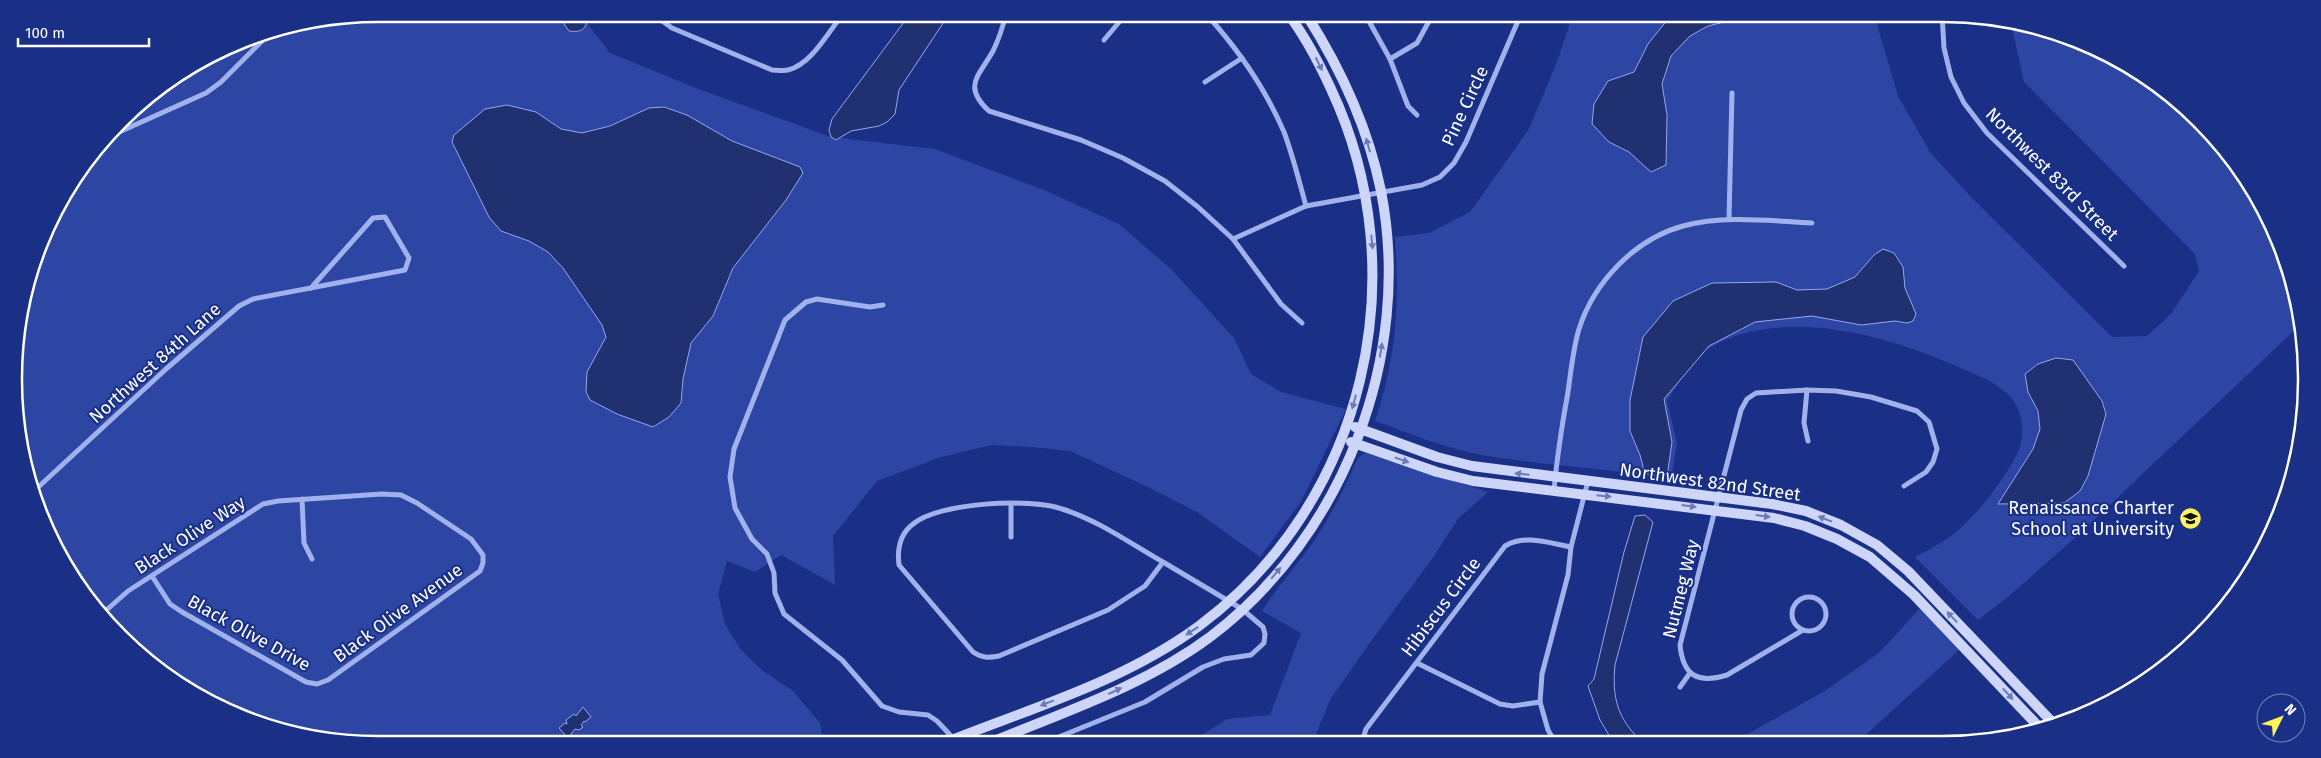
<svg xmlns="http://www.w3.org/2000/svg" width="2321" height="758" font-family="'Fira Sans',sans-serif">
  <style>
    .green { fill: #2d46a4; fill-rule: evenodd }
    .water { fill: #203071; stroke: #93a8ee }
    .lines { fill: none; stroke-linecap: round; stroke-linejoin: round }
    .street { stroke: #a0b1ec; stroke-width: 5 }
    .secondary { stroke: #cdd5f9; stroke-width: 10 }
    .oneway { fill: #6b7aba }
    .labels { text-anchor: middle; stroke-width: 4; stroke-linejoin: round; paint-order: stroke }
    .street-label { font-size: 18px; fill: #fff; stroke: #1a2f86 }
    .poi-label { font-size: 18px; fill: #fff; stroke: #1a2f86; text-anchor: end }
    .rim { fill: none; stroke: #fff; stroke-width: 2.5 }
  </style>
  <rect width="100%" height="100%" fill="#1a2f86"/>
  <g class="green">
    <polygon points="379,14 589,14 587,23 610,53 701,90 831,137 935,149 1044,190 1119,224 1172,270 1234,338 1251,374 1281,392 1346,409 1302,500 1260,557 1197,512 1148,487 1070,451 1032,447 992,445 941,457 877,481 833,536 835,585 781,555 755,572 727,561 718,594 725,624 741,650 763,671 792,690 820,723 823,743 379,744 285,732 176,683 121,637 75,582 26,473 15,403 17,332 52,217 89,157 138,105 239,41 308,21"/>
    <path d="M1573,14H1874L1898,96L1930,152L1971,197L2112,337L2147,336L2171,314L2199,271L2195,254L2024,82L2011,23C2114,36 2204,109 2257,195C2281,233 2292,280 2302,323L2077,536L2009,596L1978,620L1915,557C1927,550 1940,544 1951,536C1974,519 2007,477 2019,450C2024,436 2023,416 2015,403C2002,383 1974,374 1954,365C1881,334 1775,304 1703,352C1693,359 1675,389 1667,401L1677,443L1671,480C1607,467 1541,466 1477,454C1442,447 1408,433 1375,421C1396,361 1400,301 1395,237L1429,233L1470,212L1529,129L1558,59ZM2056,358L2073,360L2101,401L2106,414L2093,456L2064,503L1999,504C2012,476 2050,443 2037,410C2035,404 2031,398 2028,392L2038,364Z"/>
    <path d="M1365,453L1488,492L1458,519L1432,559L1369,644L1330,700L1313,742L1189,743L1227,719L1270,715L1301,633L1262,611C1275,590 1291,572 1306,552C1328,523 1343,491 1358,458Z"/>
    <polygon points="1922,606 1961,648 1859,741 1733,742 1823,692 1879,653"/>
  </g>
  <g class="water">
    <path d="M567,14H588C587,28 583,33 569,31L564,24Z"/>
    <polygon points="910,14 949,14 899,90 895,114 887,122 879,126 851,131 836,140 831,137 829,130 832,119"/>
    <polygon points="1672,14 1732,14 1724,22 1708,26 1690,36 1671,56 1662,84 1667,115 1666,165 1651,172 1629,152 1609,142 1592,124 1594,104 1608,81 1634,72 1648,44"/>
    <polygon points="507,105 536,112 561,129 582,133 610,126 649,108 664,107 687,115 732,141 800,167 803,173 786,200 733,268 713,316 691,343 683,379 681,403 669,417 653,427 617,414 590,400 586,392 587,372 606,337 602,325 563,268 548,252 529,241 501,231 489,217 452,142 454,135 485,109"/>
    <polygon points="1883,249 1894,253 1903,267 1905,288 1916,314 1913,321 1907,323 1895,321 1861,325 1812,316 1755,322 1709,346 1664,399 1672,442 1667,477 1643,473 1643,466 1640,455 1630,431 1630,400 1643,337 1673,301 1712,283 1776,282 1797,290 1827,289 1855,277 1874,255"/>
    <polygon points="2056,358 2073,360 2102,401 2106,414 2088,476 2080,491 2064,503 1998,504 2033,449 2040,429 2038,411 2028,392 2025,374 2038,364"/>
    <path d="M1645,515L1653,522L1615,665C1612,698 1617,718 1642,742H1613L1600,720L1588,686L1594,679L1624,552L1635,516Z"/>
    <polygon points="583,707 591,717 585,722 584,721 581,725 583,727 579,730 575,729 568,738 559,728 565,723 567,724 566,720 574,714 576,716"/>
  </g>
  <g class="lines">
    <g class="street">
      <path d="M657,14L661,20L672,28L772,70C777,70 783,71 788,70C812,64 828,32 843,14"/>
      <path d="M1006,14C1003,26 999,39 993,51C979,76 962,86 989,111L1081,140L1123,158L1165,181L1198,207L1233,239L1281,304L1302,323"/>
      <path d="M1206,14C1238,49 1265,88 1284,132C1293,156 1299,181 1306,206"/>
      <polyline points="1365,14 1390,59 1408,106 1417,115"/>
      <polyline points="1942,14 1944,48 1951,77 1964,103 1987,133 2124,266"/>
      <polyline points="1104,40 1126,14"/>
      <polyline points="1390,59 1417,43 1433,14"/>
      <polyline points="1205,82 1242,58"/>
      <polyline points="108,137 206,93 221,82 272,31"/>
      <polyline points="1729,219 1732,93"/>
      <polyline points="1233,239 1306,206 1422,185 1440,177 1454,163 1466,142 1521,14"/>
      <polyline points="883,305 870,307 817,299 806,302 785,320 734,449 730,477 735,508 752,539 767,554 774,573 775,593 784,614 842,660 882,706 899,712 928,715 937,721 954,739"/>
      <polyline points="1807,390 1804,423 1808,441"/>
      <path d="M1554,490C1557,457 1562,425 1568,392C1571,371 1573,349 1579,329C1594,282 1635,239 1683,226C1725,215 1769,221 1812,223"/>
      <polyline points="34,491 166,369 239,306 253,299 405,270 409,258 385,217 373,218 311,288"/>
      <polyline points="302,499 304,543 312,559"/>
      <polyline points="1011,504 1011,537"/>
      <circle cx="1809" cy="614" r="17"/>
      <polyline points="102,614 128,591 263,504 278,501 382,494 401,495 417,503 471,539 483,555 483,563 480,571 328,680 317,684 306,682 182,612 170,604 152,576"/>
      <path d="M1803,630L1727,675C1698,684 1683,676 1680,645L1741,410L1747,399L1756,393L1807,390L1836,391L1871,397L1917,411L1929,422L1937,449L1933,462L1926,472L1904,486"/>
      <polyline points="1417,663 1500,704 1513,706 1540,702"/>
      <polyline points="1680,687 1690,673"/>
      <path d="M1362,742L1366,729L1505,546C1525,534 1549,543 1571,547"/>
      <polyline points="1555,742 1548,730 1540,702 1542,674 1568,575 1571,547 1588,481"/>
      <path d="M1044,743L1145,702L1203,667L1224,659L1251,655L1264,643L1265,634L1263,627L1242,609L1163,562L1145,586L1108,610L999,656C988,658 982,658 973,652L899,565C897,549 900,534 913,524C939,502 1030,498 1062,509C1098,520 1131,544 1163,562"/>
    </g>
    <g class="secondary">
      <polyline points="1355,427 1437,457 1472,466 1772,504 1806,511 1841,525 1877,545 1908,571 2054,724"/>
      <polyline points="1351,442 1437,472 1473,481 1774,518 1805,526 1837,539 1870,557 1914,595 2040,728"/>
      <path d="M944,743C1031,708 1123,682 1199,626C1365,503 1418,274 1331,89C1319,63 1306,37 1288,14"/>
      <path d="M989,743C1064,712 1144,686 1210,637C1344,536 1413,355 1381,191C1368,127 1341,69 1306,14"/>
    </g>
  </g>
  <defs><path id="oneway-solid" d="M-6-.8H1V-3.2L6.5 0L1 3.2V.8H-6Z" transform="scale(1.25)"/></defs>
  <g class="oneway">
    <use href="#oneway-solid" transform="translate(1319 64) rotate(64)"/>
    <use href="#oneway-solid" transform="translate(1368 145) rotate(-106)"/>
    <use href="#oneway-solid" transform="translate(1372 242) rotate(84)"/>
    <use href="#oneway-solid" transform="translate(1381 350) rotate(-81)"/>
    <use href="#oneway-solid" transform="translate(1354 402) rotate(105)"/>
    <use href="#oneway-solid" transform="translate(1402 460) rotate(19)"/>
    <use href="#oneway-solid" transform="translate(1522 474) rotate(-174)"/>
    <use href="#oneway-solid" transform="translate(1604 496) rotate(6)"/>
    <use href="#oneway-solid" transform="translate(1689 506) rotate(8)"/>
    <use href="#oneway-solid" transform="translate(1763 516) rotate(8)"/>
    <use href="#oneway-solid" transform="translate(1825 519) rotate(-159)"/>
    <use href="#oneway-solid" transform="translate(1276 573) rotate(-50)"/>
    <use href="#oneway-solid" transform="translate(1952 617) rotate(-134)"/>
    <use href="#oneway-solid" transform="translate(1192 631) rotate(146)"/>
    <use href="#oneway-solid" transform="translate(1115 691) rotate(-25)"/>
    <use href="#oneway-solid" transform="translate(2008 694) rotate(47)"/>
    <use href="#oneway-solid" transform="translate(1047 703) rotate(159)"/>
  </g>
  <defs>
    <symbol id="school-disc" viewBox="-11 -11 22 22"><circle r="9.5" fill="#fef65c" stroke="#1a2f86"/><path d="M0-5L7-2L0 1L-7-2ZM-4 1L0 2.5L4 1V4Q0 6-4 4Z" fill="#111"/></symbol>
  </defs>
  <g fill-rule="evenodd">
    <use href="#school-disc" x="2178" y="506" width="25" height="25"/>
  </g>
  <g class="labels">
    <g class="street-label">
      <text transform="translate(1465 106) rotate(-65)" y="6">Pine Circle</text>
      <text transform="translate(2052 174) rotate(45)" y="6">Northwest 83rd Street</text>
      <text transform="translate(155 363) rotate(-42)" y="6">Northwest 84th Lane</text>
      <text transform="translate(1710 482) rotate(8)" y="6">Northwest 82nd Street</text>
      <text transform="translate(190 535) rotate(-33)" y="6">Black Olive Way</text>
      <text transform="translate(1681 589) rotate(-76)" y="6">Nutmeg Way</text>
      <text transform="translate(1441 607) rotate(-53)" y="6">Hibiscus Circle</text>
      <text transform="translate(398 613) rotate(-36)" y="6">Black Olive Avenue</text>
      <text transform="translate(249 633) rotate(29)" y="6">Black Olive Drive</text>
    </g>
    <g class="poi-label">
      <text x="2174" y="514">Renaissance Charter<tspan x="2174" dy="21">School at University</tspan></text>
    </g>
  </g>
  <path d="M0 0H2321V758H0ZM378 22H1942A356 356 0 0 1 2298 378V380A356 356 0 0 1 1942 736H378A356 356 0 0 1 22 380V378A356 356 0 0 1 378 22Z" fill="#1a2f86" fill-rule="evenodd"/>
  <path class="rim" d="M378 22H1942A356 356 0 0 1 2298 378V380A356 356 0 0 1 1942 736H378A356 356 0 0 1 22 380V378A356 356 0 0 1 378 22Z"/>
  <g transform="translate(2281 718) rotate(48)"><circle r="24" fill="#1a2f86" stroke="#7682b6"/>
  <path d="M0-4L9 19L0 12L-9 19Z" fill="#fef65c"/>
  <text y="-8" font-size="14" font-weight="bold" text-anchor="middle" fill="#ffffff">N</text>
  </g>
  <path d="M18 38v8h131v-8" fill="none" stroke="#ffffff" stroke-width="2.5"/>
  <text x="25" y="38" font-size="15" fill="#ffffff" stroke="#1a2f86" stroke-width="4" paint-order="stroke">100 m</text>
</svg>
